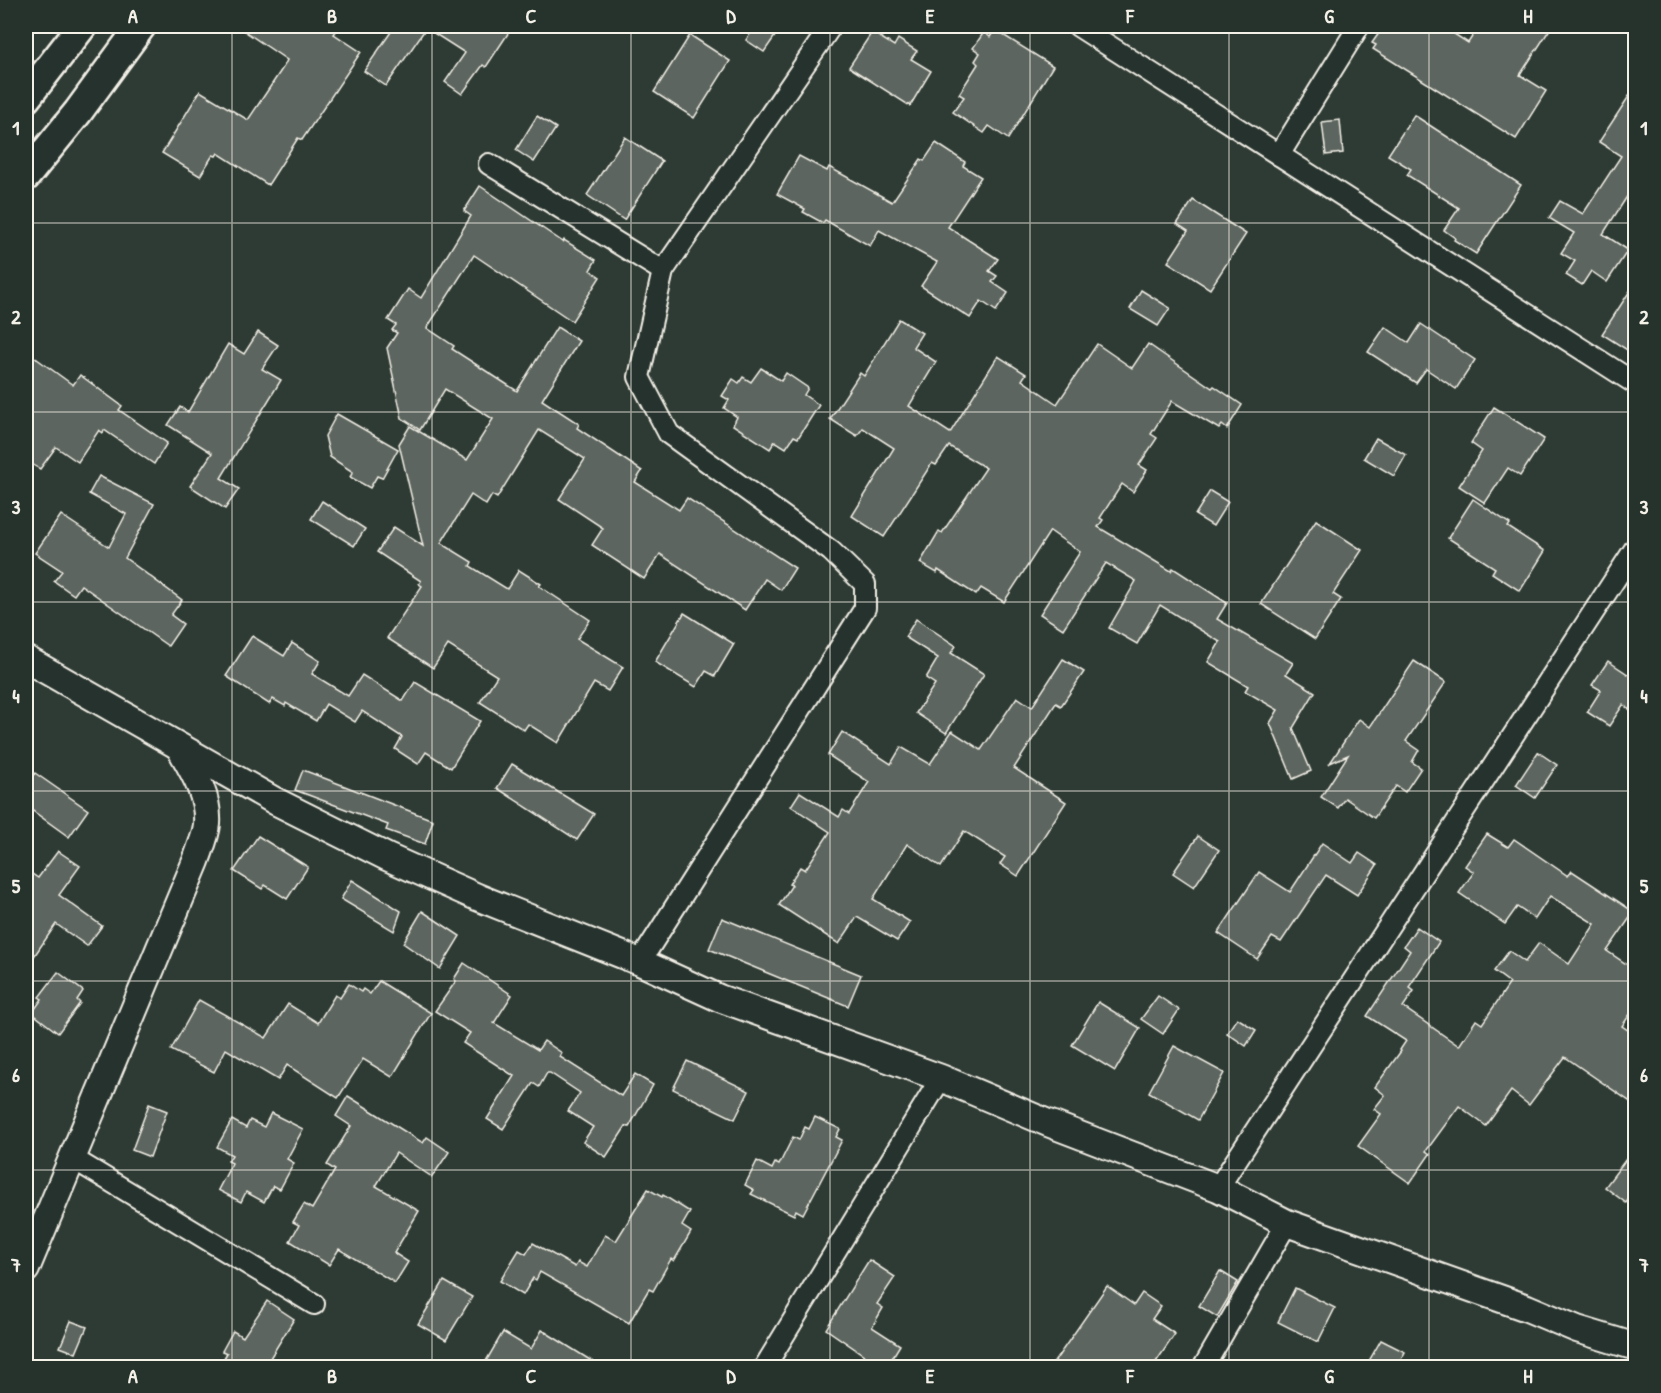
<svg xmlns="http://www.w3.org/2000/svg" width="1661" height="1393" font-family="'Patrick Hand',sans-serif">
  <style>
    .building { fill: #5c655e; stroke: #f4f1e8; stroke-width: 1.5 }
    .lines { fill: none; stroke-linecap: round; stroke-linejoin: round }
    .minor-casing { stroke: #f4f1e8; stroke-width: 24 }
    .tertiary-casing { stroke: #f4f1e8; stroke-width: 30 }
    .secondary-casing { stroke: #f4f1e8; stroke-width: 33 }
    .minor { stroke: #26332d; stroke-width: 20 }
    .tertiary { stroke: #26332d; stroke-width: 26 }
    .secondary { stroke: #26332d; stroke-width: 28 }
    .grid { fill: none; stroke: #f4f1e8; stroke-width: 1.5; stroke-opacity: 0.55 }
    .neatline { fill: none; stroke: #f4f1e8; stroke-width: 2 }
    .grid-label { font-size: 20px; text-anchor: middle; font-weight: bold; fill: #f4f1e8 }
  </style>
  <rect width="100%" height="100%" fill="#2e3b34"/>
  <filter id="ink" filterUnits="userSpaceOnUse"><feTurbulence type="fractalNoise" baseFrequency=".0167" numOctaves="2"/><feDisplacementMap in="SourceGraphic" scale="12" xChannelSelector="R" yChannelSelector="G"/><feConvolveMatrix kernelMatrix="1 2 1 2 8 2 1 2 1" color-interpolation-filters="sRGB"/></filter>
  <g filter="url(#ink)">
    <g class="building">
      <polygon points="237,26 340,26 334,34 361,52 302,140 298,138 268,185 218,153 216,156 213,155 200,176 162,153 200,91 248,120 284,66 287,60"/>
      <polygon points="395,26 513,26 486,67 483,65 462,94 445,82 465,53 426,28 386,86 364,71"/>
      <polygon points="755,26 782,26 764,52 746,40"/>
      <polygon points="1384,26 1442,26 1468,43 1479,26 1552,26 1520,75 1546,91 1516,139 1373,49 1376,45 1372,43"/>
      <polygon points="995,30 1053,66 1008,139 989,126 984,133 953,112 964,97 959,94 978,64 975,61 980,53 973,48 984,32 990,37"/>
      <polygon points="872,32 894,46 898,39 917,51 911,59 931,71 910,106 849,67"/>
      <polygon points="690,35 730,61 694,118 654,92"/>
      <polygon points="1635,87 1635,184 1603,234 1628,250 1607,282 1591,271 1582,285 1566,275 1575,261 1561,253 1574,233 1549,218 1560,201 1583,214 1621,156 1599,142"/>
      <polygon points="1414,115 1521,185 1476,254 1454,240 1455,238 1444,230 1459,208 1407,175 1411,169 1388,155"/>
      <polygon points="537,116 556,128 534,162 516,150"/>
      <polygon points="1340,120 1343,153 1326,155 1322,122"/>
      <polygon points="625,137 662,161 624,220 587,195"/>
      <polygon points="936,143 965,162 963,166 981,177 948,227 998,259 989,271 997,276 992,282 1008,293 996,311 981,301 970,318 921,286 937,262 879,230 870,246 825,220 823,223 803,212 805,209 777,194 799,156 827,171 829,167 892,202 921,159 924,161"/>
      <polygon points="480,186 563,242 564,240 596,260 590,270 600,277 572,321 474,255 427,328 454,346 452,349 517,391 557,327 579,341 542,400 579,424 577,428 642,471 635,482 679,510 687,498 795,568 781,590 765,579 745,610 660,554 644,579 592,545 603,528 559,499 585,459 539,430 497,498 492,495 486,505 471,495 441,543 472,562 470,566 507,589 519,570 541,584 539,586 590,620 577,639 623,667 608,691 594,683 558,743 528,724 524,730 480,702 497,676 448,645 433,668 387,638 422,586 419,584 421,581 377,552 394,527 423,546 399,444 410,426 467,460 493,419 445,389 420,430 402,418 387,348 397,333 392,330 396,325 388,320 408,289 421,298 471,216 464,211"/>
      <polygon points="1193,200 1246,234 1210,289 1168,262 1188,231 1177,224"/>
      <polygon points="1635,283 1635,355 1602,334"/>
      <polygon points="1141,290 1170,308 1158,326 1130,309"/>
      <polygon points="899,319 922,333 913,347 936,362 909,406 950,433 998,356 1026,374 1022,380 1057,404 1097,344 1132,368 1148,344 1212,388 1214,386 1242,405 1227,429 1222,425 1219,429 1172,401 1151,434 1157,438 1139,465 1147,470 1133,492 1122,484 1100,518 1103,520 1098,527 1171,571 1173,568 1227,603 1217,619 1293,663 1286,674 1315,692 1293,728 1311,771 1293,779 1270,723 1278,710 1245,691 1248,686 1208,662 1220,642 1160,605 1137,644 1109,628 1136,581 1106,563 1063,629 1040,614 1080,552 1050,531 1004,602 981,588 976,595 938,570 937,573 920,563 939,531 942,533 986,468 949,446 936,465 932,463 884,537 852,516 894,448 863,428 857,436 830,419 860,373 864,376"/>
      <polygon points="1421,324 1475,360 1456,389 1426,369 1416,383 1368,352 1385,327 1409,343"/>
      <polygon points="258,332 278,345 262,369 281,380 221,478 239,489 225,509 190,486 212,453 168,425 180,407 188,412 228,344 244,354"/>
      <polygon points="26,351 73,385 80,375 122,406 119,410 167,443 154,464 104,430 103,433 99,430 78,462 56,447 40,469 26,461"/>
      <polygon points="761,368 781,381 786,373 808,388 804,395 819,405 798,438 794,436 786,448 775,441 770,449 733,425 737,417 724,408 729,400 722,396 733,379 739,383 743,377 751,382"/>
      <polygon points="1494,407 1544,439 1520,476 1508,468 1485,503 1459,486 1482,451 1471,443"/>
      <polygon points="337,414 398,449 382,478 377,476 370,488 350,477 353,472 330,457 325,436"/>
      <polygon points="1376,438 1406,455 1394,476 1364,458"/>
      <polygon points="99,476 154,504 125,558 182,600 171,615 183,624 168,646 81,585 74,595 54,581 62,571 35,553 61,515 109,547 126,514 89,494"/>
      <polygon points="1210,491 1228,502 1213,526 1195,515"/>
      <polygon points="1473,499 1510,524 1508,527 1545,551 1520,591 1492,573 1495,568 1448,538"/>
      <polygon points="322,501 365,529 354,546 311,519"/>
      <polygon points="1316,520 1362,550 1333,594 1341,599 1315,639 1261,604"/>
      <polygon points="684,613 734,644 715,676 706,671 696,687 655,662"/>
      <polygon points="916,619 956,646 951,653 984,674 946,733 916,713 935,684 926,678 938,658 905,637"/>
      <polygon points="252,636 284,656 292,643 320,661 312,674 348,696 362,675 403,701 415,682 480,721 451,768 426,752 418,764 395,749 402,737 362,711 355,722 326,704 316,721 286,703 285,706 273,699 269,704 226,676"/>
      <polygon points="1063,659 1084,672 1061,706 1056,703 1014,768 1066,802 1018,876 1000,864 1005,857 964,831 941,867 907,844 873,899 910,922 897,941 857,917 839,944 779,905 792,885 789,884 800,867 805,870 830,832 791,806 800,792 839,817 843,810 849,814 869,782 828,755 842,732 891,764 901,747 930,764 952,731 981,750 1017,697 1032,707"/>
      <polygon points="1414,661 1446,682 1406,741 1419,750 1412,762 1421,768 1405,792 1396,786 1374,818 1345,798 1338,808 1321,797 1348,755 1330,763 1359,719 1370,727"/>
      <polygon points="1608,661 1635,679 1635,713 1623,705 1609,726 1587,712 1601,690 1592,685"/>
      <polygon points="1538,752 1557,765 1535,798 1516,785"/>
      <polygon points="512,764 594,814 577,840 497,788"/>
      <polygon points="303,770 433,820 425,844 386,830 388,825 295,790"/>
      <polygon points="35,773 88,810 69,837 26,806 26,786"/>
      <polygon points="1487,834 1508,847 1514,839 1568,876 1572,871 1634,912 1607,951 1635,970 1635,1007 1622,1026 1635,1035 1635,1105 1565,1057 1529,1105 1511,1091 1486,1126 1459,1106 1426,1151 1430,1154 1410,1183 1358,1146 1381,1114 1374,1109 1385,1095 1375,1087 1401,1051 1400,1050 1406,1041 1367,1016 1410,951 1404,946 1417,927 1439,942 1409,987 1414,991 1403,1007 1459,1046 1476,1020 1482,1024 1510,983 1494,971 1509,951 1525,962 1539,943 1569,964 1595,924 1550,896 1535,919 1517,907 1505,924 1459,893 1474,872 1465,866"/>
      <polygon points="258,836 308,867 287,899 265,885 262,889 234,871"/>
      <polygon points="1198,836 1219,850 1194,887 1173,873"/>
      <polygon points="1322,843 1352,863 1359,853 1377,865 1357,895 1326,875 1281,942 1272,937 1257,959 1218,933 1259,872 1290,892"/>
      <polygon points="58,851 80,866 59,895 102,926 87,946 56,924 26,968 26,927 34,915 26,909 26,870 38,878"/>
      <polygon points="352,880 401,911 394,931 341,899"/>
      <polygon points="422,911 460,936 440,969 403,943"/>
      <polygon points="722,918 861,975 848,1006 709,949"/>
      <polygon points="464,963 512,995 494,1023 538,1050 544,1041 562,1053 560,1057 621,1096 635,1074 653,1085 629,1127 626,1126 606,1157 583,1142 593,1127 568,1111 580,1093 550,1073 547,1073 539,1087 533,1083 503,1129 487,1119 514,1076 463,1043 470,1033 435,1011 456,981 454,979"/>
      <polygon points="58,972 83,991 77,1000 80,1003 58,1033 32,1013 42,999 39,997"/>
      <polygon points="379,981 431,1013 392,1077 363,1059 338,1098 287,1065 278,1080 226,1049 214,1072 171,1050 199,1000 266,1038 288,1004 318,1023 335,995 340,998 349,984 361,992 363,989 370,994"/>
      <polygon points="1158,996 1179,1010 1163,1034 1141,1019"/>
      <polygon points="1098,1002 1140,1028 1115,1071 1072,1045"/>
      <polygon points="1237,1018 1256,1030 1246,1046 1227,1033"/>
      <polygon points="1174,1046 1224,1073 1198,1120 1149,1092"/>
      <polygon points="687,1061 749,1091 735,1119 673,1089"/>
      <polygon points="348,1096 423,1143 427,1137 449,1152 432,1177 396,1153 376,1186 419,1211 394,1253 408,1262 395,1283 339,1249 329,1265 290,1241 299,1225 293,1222 304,1204 312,1209 335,1170 327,1165 351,1126 336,1116"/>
      <polygon points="149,1104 167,1111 150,1157 132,1150"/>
      <polygon points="271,1113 303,1129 287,1159 294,1163 280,1189 273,1186 264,1202 246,1192 241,1202 218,1190 232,1163 228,1161 232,1155 217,1147 232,1120 246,1128 250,1120 264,1127"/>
      <polygon points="815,1117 840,1129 836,1137 842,1140 803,1214 796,1210 794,1215 751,1194 754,1190 745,1185 757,1161 772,1169 775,1163 779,1165 793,1137 799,1140 805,1127 809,1129"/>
      <polygon points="1635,1147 1635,1190 1626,1203 1605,1187"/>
      <polygon points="648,1189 662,1197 663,1195 690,1212 682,1226 691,1232 674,1261 671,1259 653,1291 649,1289 629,1323 540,1272 536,1280 533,1278 523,1295 500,1281 519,1250 526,1254 533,1243 575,1267 578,1262 587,1267 605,1235 616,1241"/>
      <polygon points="869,1260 895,1277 877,1304 883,1308 872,1327 900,1345 886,1368 883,1368 826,1329"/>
      <polygon points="1220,1271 1238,1282 1217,1317 1199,1306"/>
      <polygon points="444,1281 472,1297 446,1340 418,1324"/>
      <polygon points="1107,1286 1134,1305 1142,1293 1161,1306 1152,1319 1175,1334 1152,1368 1050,1368"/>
      <polygon points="1295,1288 1335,1308 1318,1342 1278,1322"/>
      <polygon points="267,1301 294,1319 264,1368 218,1368 227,1353 222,1351 233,1331 243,1337"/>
      <polygon points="71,1321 87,1327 76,1353 60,1347"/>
      <polygon points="542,1330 603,1368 482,1368 503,1332 531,1349"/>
      <polygon points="1381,1340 1405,1352 1396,1368 1365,1368"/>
    </g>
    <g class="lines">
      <defs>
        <g id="minor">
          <polyline points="1078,26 1636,384"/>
          <polyline points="1279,155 1359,26"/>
          <polyline points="489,164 663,271"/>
          <polyline points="640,962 865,608 865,584 831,551 669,434 639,377 663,271 831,26"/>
          <polyline points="72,1158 314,1304"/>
          <polyline points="1218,1188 1636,547"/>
          <polyline points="764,1368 941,1078"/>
          <polyline points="1203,1368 1287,1223"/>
        </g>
        <g id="tertiary">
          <polyline points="26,659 275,801 387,857 477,897 640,962 719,998 941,1078 1048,1123 1218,1188 1287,1223 1527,1308 1577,1329 1636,1347"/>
          <path d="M26,1269L196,861C200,849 206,836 207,824C209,796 193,771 180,748"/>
        </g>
        <g id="secondary">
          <polyline points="26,98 82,26"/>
          <polyline points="26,176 78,112 141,26"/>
        </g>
      </defs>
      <use href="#minor" class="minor-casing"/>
      <use href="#tertiary" class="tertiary-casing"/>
      <use href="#secondary" class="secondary-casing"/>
      <use href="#minor" class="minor"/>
      <use href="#tertiary" class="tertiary"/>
      <use href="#secondary" class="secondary"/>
    </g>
  </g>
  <path class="grid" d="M232,26V1368M432,26V1368M631,26V1368M830,26V1368M1030,26V1368M1229,26V1368M1429,26V1368M26,223H1636M26,412H1636M26,602H1636M26,791H1636M26,981H1636M26,1170H1636"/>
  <rect width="1661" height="1393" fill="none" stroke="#26332d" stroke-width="66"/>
  <rect x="33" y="33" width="1595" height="1327" class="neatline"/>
  <g class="grid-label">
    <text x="133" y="23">A</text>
    <text x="332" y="23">B</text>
    <text x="531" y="23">C</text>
    <text x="731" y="23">D</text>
    <text x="930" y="23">E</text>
    <text x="1130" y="23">F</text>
    <text x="1329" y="23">G</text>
    <text x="1528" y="23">H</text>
    <text x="16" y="135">1</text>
    <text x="1644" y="135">1</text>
    <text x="16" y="324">2</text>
    <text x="1644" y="324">2</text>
    <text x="16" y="514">3</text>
    <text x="1644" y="514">3</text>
    <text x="16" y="703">4</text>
    <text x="1644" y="703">4</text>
    <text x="16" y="893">5</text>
    <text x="1644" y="893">5</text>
    <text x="16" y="1082">6</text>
    <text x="1644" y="1082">6</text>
    <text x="16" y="1272">7</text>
    <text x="1644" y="1272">7</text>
    <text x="133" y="1383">A</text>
    <text x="332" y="1383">B</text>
    <text x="531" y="1383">C</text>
    <text x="731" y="1383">D</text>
    <text x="930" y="1383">E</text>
    <text x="1130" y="1383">F</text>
    <text x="1329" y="1383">G</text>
    <text x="1528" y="1383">H</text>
  </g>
</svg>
